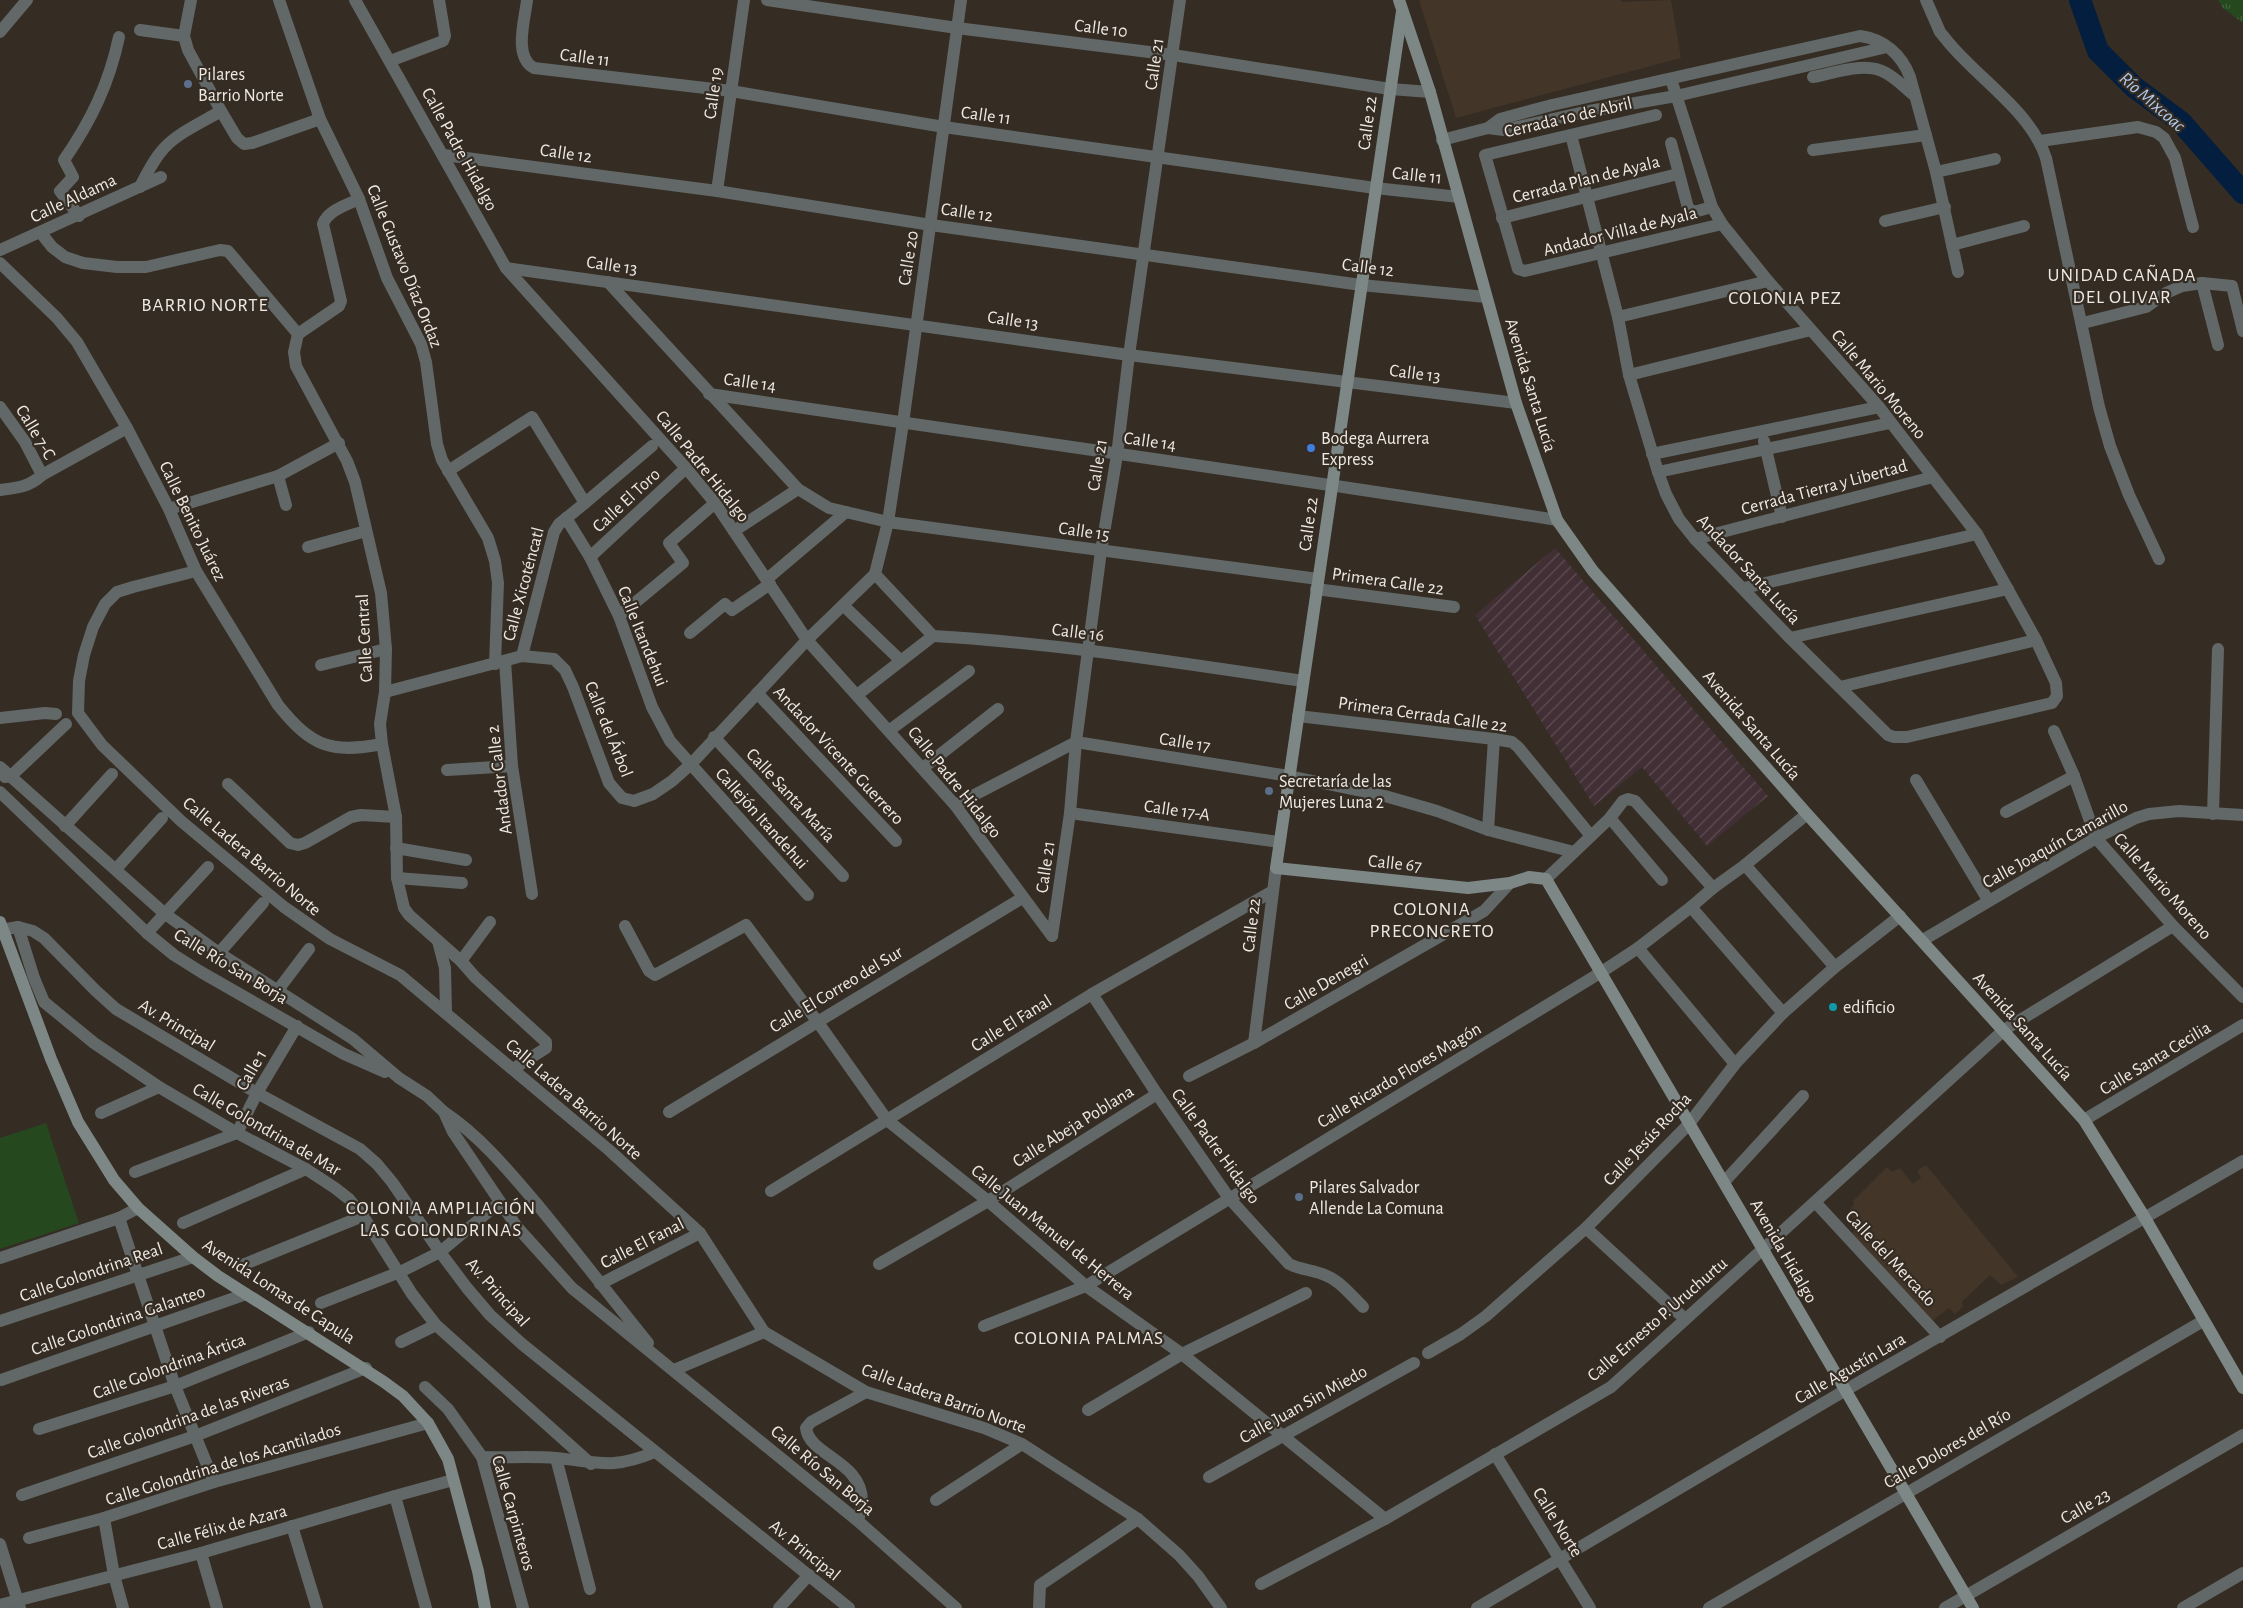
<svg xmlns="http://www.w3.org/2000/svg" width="2243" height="1608" font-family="'Alegreya Sans',sans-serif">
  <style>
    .built { fill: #433527 }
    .industrial { fill: url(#industrial-furrows) }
    .grass { fill: url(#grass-tufts) }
    .pitch { fill: #25481e }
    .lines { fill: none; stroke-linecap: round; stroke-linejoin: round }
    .river { stroke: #031e3e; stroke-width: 22 }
    .street { stroke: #616867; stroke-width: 12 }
    .secondary { stroke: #7d8886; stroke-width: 12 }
    .service-dot { fill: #5c6f8a; stroke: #352c23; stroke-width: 2 }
    .shop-dot { fill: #3f7fe0; stroke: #352c23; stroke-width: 2 }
    .culture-dot { fill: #0f9aa8; stroke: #352c23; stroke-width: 2 }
    .labels { text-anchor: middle; stroke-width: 4.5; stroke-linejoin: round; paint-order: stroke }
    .street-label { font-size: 18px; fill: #efe9e3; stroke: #352c23 }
    .poi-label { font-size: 18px; fill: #efe9e3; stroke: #352c23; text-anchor: start }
    .water-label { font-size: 19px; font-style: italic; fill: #afcbee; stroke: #352c23 }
    .neighbourhood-label { font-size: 19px; letter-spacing: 1px; fill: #efe9e3; stroke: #352c23 }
  </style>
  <defs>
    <pattern id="industrial-furrows" width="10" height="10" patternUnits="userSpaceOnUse" patternTransform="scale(1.25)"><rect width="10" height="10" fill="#422f36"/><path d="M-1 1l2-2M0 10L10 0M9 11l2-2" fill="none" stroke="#5e4d53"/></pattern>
    <pattern id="grass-tufts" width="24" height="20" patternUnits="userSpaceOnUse" patternTransform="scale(1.25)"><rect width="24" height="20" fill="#25481e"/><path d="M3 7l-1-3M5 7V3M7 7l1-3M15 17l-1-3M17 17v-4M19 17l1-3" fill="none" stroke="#45623f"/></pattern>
  </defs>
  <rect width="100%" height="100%" fill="#352c23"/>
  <g class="built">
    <polygon points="1419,0 1621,0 1622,2 1671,0 1681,58 1456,118"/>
    <polygon points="1926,1165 2018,1277 2001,1285 1990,1275 1962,1302 1963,1307 1955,1314 1949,1308 1931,1322 1851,1234 1860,1225 1848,1212 1854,1205 1853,1201 1887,1167 1892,1172 1900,1168 1913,1184 1921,1178 1917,1171"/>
  </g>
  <polygon class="industrial" points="1555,548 1768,796 1707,846 1642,767 1594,806 1475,615"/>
  <polygon class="grass" points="2218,0 2243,0 2243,23 2223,8"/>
  <polygon class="pitch" points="46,1123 79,1223 0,1249 0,1138"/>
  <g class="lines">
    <polyline class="river" points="2080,0 2098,51 2134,87 2181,122 2243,193"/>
    <g class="street">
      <polyline points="191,0 184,36 188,50 221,111"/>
      <polyline points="279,0 320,119 359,199 387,278 421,344 426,362 437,444 442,460 488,538 495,561 498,583 495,664"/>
      <polyline points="355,0 506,268 686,468 715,503 807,640 955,805 1052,936"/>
      <path d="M527,0C525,19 513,57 534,68L731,91L944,127L1375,188L1459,197"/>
      <polyline points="767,0 957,28 1173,55 1390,89 1430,92"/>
      <path d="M1926,0L1940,32L1949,43C1980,80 2031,112 2046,158L2099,407L2110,446L2129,495L2159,559"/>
      <polyline points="140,30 184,36"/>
      <polyline points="0,32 27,0"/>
      <polyline points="390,61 443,41 445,36 439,0"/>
      <path d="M1813,77C1835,73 1866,61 1886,73C1897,79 1905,88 1914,95"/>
      <polyline points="1656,115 1485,155 1518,269 1525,271 1722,224"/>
      <path d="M1488,128L1500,119L1552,105L1860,36C1884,39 1902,55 1910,77L1936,172L1958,272"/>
      <polyline points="1571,135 1618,317 1629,375 1658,472 1666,494 1679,519 1695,539 1790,638 1888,735 1894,737 1907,737 2052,703 2057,696 2056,683 2036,640 1977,534 1879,407 1768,281 1722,224 1712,207 1671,79"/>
      <polyline points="1442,140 1488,128 1504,130 1589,111 1676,96 1887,47"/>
      <polyline points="2040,141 2138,127 2156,132 2164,138 2175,158 2193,227"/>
      <polyline points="1671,143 1688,208 1694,212 1712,207"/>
      <polyline points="1813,150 1926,135"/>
      <polyline points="444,155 717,191 931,225 1361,285 1486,297"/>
      <polyline points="1936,172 1995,159"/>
      <path d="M140,187C146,175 152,163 160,153C174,134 201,123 221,111L237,138L244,144L252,143L320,119"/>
      <polyline points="717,191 744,0"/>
      <path d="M79,216L60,191L73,177L64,160C91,121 109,84 119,37"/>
      <polyline points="1502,218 1678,174"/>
      <polyline points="1885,221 1945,207"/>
      <polyline points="41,233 52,247 65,257 83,263 117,267 146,267 220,250 228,251 298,334"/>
      <polyline points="1952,245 2024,226"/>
      <polyline points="0,250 161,177"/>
      <path d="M0,263L57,318L77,342L127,428L169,509L196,571L278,705C311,746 330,754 382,744"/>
      <polyline points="506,268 1129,355 1516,403"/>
      <polyline points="608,282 798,489 829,508 888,522 1318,579"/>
      <polyline points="2202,283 2218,345"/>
      <polyline points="1618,317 1768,281"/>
      <polyline points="2083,323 2146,307 2166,293 2182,286 2202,283 2232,286 2243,331"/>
      <polyline points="298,334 294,352 296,366 347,461 355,482 381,593 386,649 385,692 380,724 382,744 396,817 397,878 404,908 409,915 461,961 475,977 546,1042 546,1048 513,1069"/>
      <path d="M298,334L339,306L341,301L323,224C328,210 347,205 359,199"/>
      <polyline points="1629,375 1811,330"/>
      <path d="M709,394C992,436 1275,475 1557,520"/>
      <polyline points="0,407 25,442 42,475"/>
      <polyline points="1764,441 1782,517"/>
      <polyline points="1652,454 1879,407"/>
      <polyline points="448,471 532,417 585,503"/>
      <polyline points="1658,472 1890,423"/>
      <polyline points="278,476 286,505"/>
      <path d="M0,490C17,488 29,487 42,475L127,428"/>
      <polyline points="169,509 278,476 339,443"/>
      <polyline points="566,518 590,557 619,616 652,707 670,741 808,895"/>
      <polyline points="734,531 798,489"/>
      <polyline points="1695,539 1933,477"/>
      <polyline points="308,547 366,531"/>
      <polyline points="590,557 686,468"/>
      <polyline points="196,571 133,587 117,592 105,604 93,627 84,655 79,681 78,713 102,745 181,821 284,907 330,939 400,975 609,1150 700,1233 764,1332 866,1392 984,1428 1022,1444 1138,1519 1179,1555 1198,1576 1221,1608"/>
      <path d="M875,574L933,636C1057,643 1180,663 1303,681"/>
      <polyline points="767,579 846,512"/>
      <polyline points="1744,588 1977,534"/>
      <polyline points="1316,589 1454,607"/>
      <polyline points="844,606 900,660"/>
      <polyline points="619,616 683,563 669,543 715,503"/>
      <polyline points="690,633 725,604 732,610 770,584"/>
      <polyline points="1790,638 2008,589"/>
      <polyline points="522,656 554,532 559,524 585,503 652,446"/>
      <polyline points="505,661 512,766 532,894"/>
      <polyline points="321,665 386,649"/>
      <polyline points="1840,687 2036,640"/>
      <polyline points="385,692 522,656 554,659 565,670 573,687 609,783 622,798 634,801 653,794 672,781 691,764 807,640 875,574 888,522 903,423 961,0"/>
      <polyline points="757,693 896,841"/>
      <polyline points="857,695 933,636"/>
      <polyline points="1298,716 1494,739 1512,742 1518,747 1591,836"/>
      <polyline points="0,718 45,713 56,714"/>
      <polyline points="890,730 969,671"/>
      <polyline points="2054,731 2074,776 2096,838 2173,926 2243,997"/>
      <polyline points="714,737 843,876"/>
      <polyline points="0,767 164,913 219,953 353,1039 399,1078 427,1096 444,1112 453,1132 517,1227 572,1288 858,1521 956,1608"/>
      <polyline points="923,768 998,709"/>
      <polyline points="447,770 512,766"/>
      <polyline points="5,777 11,776 66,724"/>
      <polyline points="1916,780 1988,900"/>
      <polyline points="228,784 290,843 298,845 305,843 351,817 361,815 396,817"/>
      <polyline points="0,792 147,933 174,955 201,972 344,1054 385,1072"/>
      <polyline points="955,805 1076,742 1289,776 1385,796 1437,811 1488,830 1574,852"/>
      <polyline points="2006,812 2074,776"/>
      <polyline points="1070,813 1279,842"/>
      <polyline points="2213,814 2218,649"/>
      <polyline points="1610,818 1662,880"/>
      <polyline points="65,826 112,774"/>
      <polyline points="1488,830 1494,739"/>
      <polyline points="396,848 466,860"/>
      <polyline points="1745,865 1835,967"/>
      <polyline points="116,869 162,818"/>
      <polyline points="397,878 462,883"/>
      <polyline points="1546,879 1610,818 1623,801 1628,799 1635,801 1713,888"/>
      <polyline points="1691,907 1783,1013"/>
      <polyline points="625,926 649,971 655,975 746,925 817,1021 887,1120 988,1201 1086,1286 1182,1354 1385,1519"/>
      <polyline points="18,927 34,978 44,1002 94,1043 159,1087 237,1133 306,1169 335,1188 349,1199 363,1216 412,1294 436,1325 591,1464"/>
      <polyline points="0,930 18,927 33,931 44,938 95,990 116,1009 257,1093 360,1149 377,1164 392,1182 440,1252 467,1288 490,1315 522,1344 849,1608"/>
      <polyline points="147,933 208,867"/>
      <polyline points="1052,936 1070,813 1076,742 1101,551 1117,455 1129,355 1180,0"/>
      <polyline points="1923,940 2096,838 2136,818 2149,814 2179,811 2243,815"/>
      <polyline points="438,941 445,968 446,1012"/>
      <polyline points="1638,948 1735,1064"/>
      <polyline points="219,953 263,903"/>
      <polyline points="461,961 490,922"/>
      <polyline points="278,990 309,949"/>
      <path d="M1092,994L1157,1094L1229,1198L1289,1264C1301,1270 1315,1270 1327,1276C1341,1282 1352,1296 1363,1307"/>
      <polyline points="1254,1043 1276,868"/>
      <polyline points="1189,1076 1254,1043 1484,911 1510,883"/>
      <path d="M444,1112C480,1136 508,1170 536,1203C574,1249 611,1297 648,1343"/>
      <polyline points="669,1112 1022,898"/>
      <polyline points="101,1113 159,1087"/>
      <polyline points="2084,1120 2243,1025"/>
      <polyline points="135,1172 237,1133 257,1093 297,1026"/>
      <polyline points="1724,1182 1803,1096"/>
      <polyline points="771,1191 1092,994 1273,891"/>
      <polyline points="1815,1202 1940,1337"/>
      <polyline points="119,1218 175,1386 214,1482"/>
      <polyline points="183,1223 306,1169"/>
      <polyline points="1586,1228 1685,1319"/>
      <polyline points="0,1258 119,1218 138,1208"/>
      <polyline points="879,1264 988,1201 1157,1094"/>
      <polyline points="240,1266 363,1216"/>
      <polyline points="600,1284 700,1233"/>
      <polyline points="321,1303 400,1272 440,1252 499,1203"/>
      <polyline points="0,1321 193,1257"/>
      <polyline points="984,1326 1086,1286 1600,973 1638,948 1691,907 1713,888 1745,865 1807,814"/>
      <polyline points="401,1342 436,1325"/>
      <polyline points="1428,1353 1461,1334 1486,1316 1586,1228 1688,1125 1735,1064 1783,1013 1835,967 1900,916"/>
      <polyline points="674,1370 764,1332"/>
      <polyline points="1,1380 246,1294"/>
      <polyline points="425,1387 448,1409 482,1457 523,1608"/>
      <polyline points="1088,1410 1182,1354 1306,1293"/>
      <polyline points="39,1429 175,1386 309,1332"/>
      <polyline points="1495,1454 1590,1608"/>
      <path d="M482,1457C507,1458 532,1456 556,1458C599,1462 611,1470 655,1452"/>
      <polyline points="556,1458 590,1589"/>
      <polyline points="1209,1477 1414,1363"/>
      <polyline points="22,1495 195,1436 366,1368"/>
      <polyline points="395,1496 426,1608"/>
      <polyline points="936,1500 1022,1444"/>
      <polyline points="104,1518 114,1575 123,1608"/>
      <path d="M858,1521C859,1515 862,1508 862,1502C863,1461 809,1456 806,1428L811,1422L866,1392"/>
      <polyline points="292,1526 317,1608"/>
      <polyline points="29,1538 104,1518 214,1482 428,1423"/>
      <polyline points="0,1544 20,1608"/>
      <polyline points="201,1553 217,1608"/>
      <polyline points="1261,1584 1385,1519 1611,1387 2004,1030 2173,926"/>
      <polyline points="0,1605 201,1553 395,1496 453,1480"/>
      <polyline points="779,1608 809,1575"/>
      <polyline points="1039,1608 1040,1585 1138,1519"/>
      <polyline points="1477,1608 1844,1391 2243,1161"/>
      <polyline points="1709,1608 2203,1321"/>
      <polyline points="1945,1608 2243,1435"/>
      <polyline points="2183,1608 2243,1573"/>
    </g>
    <g class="secondary">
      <polyline points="1399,0 1430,92 1516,403 1557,520 1593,571 1807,814 2084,1120 2145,1218 2243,1388"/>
      <polyline points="1402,11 1276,868 1468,888 1510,883 1529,877 1546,879 1973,1608"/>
      <polyline points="0,922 51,1059 78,1122 114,1180 138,1208 193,1257 218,1276 384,1382 403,1396 428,1423 448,1459 478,1571 485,1608"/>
    </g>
  </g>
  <g class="service-dot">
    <circle cx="188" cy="84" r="5"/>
    <circle cx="1269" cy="791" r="5"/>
    <circle cx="1299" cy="1197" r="5"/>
  </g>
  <circle class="shop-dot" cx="1311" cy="448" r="5"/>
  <circle class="culture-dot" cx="1833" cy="1007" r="5"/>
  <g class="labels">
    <g class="street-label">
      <text transform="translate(1101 28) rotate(7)" y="6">Calle 10</text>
      <text transform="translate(585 57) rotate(7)" y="6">Calle 11</text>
      <text transform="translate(1154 64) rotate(-82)" y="6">Calle 21</text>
      <text transform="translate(713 93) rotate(-82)" y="6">Calle 19</text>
      <text transform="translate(986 115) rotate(8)" y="6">Calle 11</text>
      <text transform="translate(1568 117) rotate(-13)" y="6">Cerrada 10 de Abril</text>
      <text transform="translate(1367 123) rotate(-82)" y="6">Calle 22</text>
      <text transform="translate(460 149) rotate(61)" y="6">Calle Padre Hidalgo</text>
      <text transform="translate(566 153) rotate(8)" y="6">Calle 12</text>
      <text transform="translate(1417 175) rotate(6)" y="6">Calle 11</text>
      <text transform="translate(1586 179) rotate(-14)" y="6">Cerrada Plan de Ayala</text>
      <text transform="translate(73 198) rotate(-25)" y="6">Calle Aldama</text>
      <text transform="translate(967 212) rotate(8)" y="6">Calle 12</text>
      <text transform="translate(1620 231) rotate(-14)" y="6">Andador Villa de Ayala</text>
      <text transform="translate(908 258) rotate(-81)" y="6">Calle 20</text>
      <text transform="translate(612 265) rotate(8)" y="6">Calle 13</text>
      <text transform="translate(405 266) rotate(68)" y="6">Calle Gustavo Díaz Ordaz</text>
      <text transform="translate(1368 267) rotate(7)" y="6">Calle 12</text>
      <text transform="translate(1013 320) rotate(8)" y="6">Calle 13</text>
      <text transform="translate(1415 373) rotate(7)" y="6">Calle 13</text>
      <text transform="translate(750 382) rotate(8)" y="6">Calle 14</text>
      <text transform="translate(1879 384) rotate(50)" y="6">Calle Mario Moreno</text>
      <text transform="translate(1531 385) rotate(73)" y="6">Avenida Santa Lucía</text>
      <text transform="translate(36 432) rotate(59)" y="6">Calle 7-C</text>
      <text transform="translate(1150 441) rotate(8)" y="6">Calle 14</text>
      <text transform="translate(1097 465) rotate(-81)" y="6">Calle 21</text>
      <text transform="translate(703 466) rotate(51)" y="6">Calle Padre Hidalgo</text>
      <text transform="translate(1824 487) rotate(-15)" y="6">Cerrada Tierra y Libertad</text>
      <text transform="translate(626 500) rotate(-43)" y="6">Calle El Toro</text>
      <text transform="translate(193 521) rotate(64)" y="6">Calle Benito Juárez</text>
      <text transform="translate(1308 524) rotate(-82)" y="6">Calle 22</text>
      <text transform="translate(1084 531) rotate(8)" y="6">Calle 15</text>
      <text transform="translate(1749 569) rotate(47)" y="6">Andador Santa Lucía</text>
      <text transform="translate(1388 581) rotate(8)" y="6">Primera Calle 22</text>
      <text transform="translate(523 584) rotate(-75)" y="6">Calle Xicoténcatl</text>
      <text transform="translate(1078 632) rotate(7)" y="6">Calle 16</text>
      <text transform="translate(643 636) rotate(68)" y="6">Calle Itandehui</text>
      <text transform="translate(364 638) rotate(-93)" y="6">Calle Central</text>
      <text transform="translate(1423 714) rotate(8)" y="6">Primera Cerrada Calle 22</text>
      <text transform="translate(1752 725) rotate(49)" y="6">Avenida Santa Lucía</text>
      <text transform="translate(609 729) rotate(68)" y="6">Calle del Árbol</text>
      <text transform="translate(1185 742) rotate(9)" y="6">Calle 17</text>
      <text transform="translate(839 755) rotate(47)" y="6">Andador Vicente Guerrero</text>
      <text transform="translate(499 780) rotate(-97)" y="6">Andador Calle 2</text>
      <text transform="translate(955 782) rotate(51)" y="6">Calle Padre Hidalgo</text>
      <text transform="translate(791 795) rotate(47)" y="6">Calle Santa María</text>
      <text transform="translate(1177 810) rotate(8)" y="6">Calle 17-A</text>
      <text transform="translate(762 818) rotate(48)" y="6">Callejón Itandehui</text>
      <text transform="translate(2055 844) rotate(-29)" y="6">Calle Joaquín Camarillo</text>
      <text transform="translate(252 856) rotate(40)" y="6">Calle Ladera Barrio Norte</text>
      <text transform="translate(1395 863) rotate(6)" y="6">Calle 67</text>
      <text transform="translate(1045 867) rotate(-82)" y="6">Calle 21</text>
      <text transform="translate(2163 886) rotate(48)" y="6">Calle Mario Moreno</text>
      <text transform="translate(1251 925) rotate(-83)" y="6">Calle 22</text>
      <text transform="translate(231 966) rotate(31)" y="6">Calle Río San Borja</text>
      <text transform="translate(1326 982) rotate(-30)" y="6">Calle Denegri</text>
      <text transform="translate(836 989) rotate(-31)" y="6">Calle El Correo del Sur</text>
      <text transform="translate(1011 1023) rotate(-32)" y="6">Calle El Fanal</text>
      <text transform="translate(177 1025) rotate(31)" y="6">Av. Principal</text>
      <text transform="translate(2023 1026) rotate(48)" y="6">Avenida Santa Lucía</text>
      <text transform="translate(2155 1058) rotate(-31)" y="6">Calle Santa Cecilia</text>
      <text transform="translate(251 1070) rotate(-60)" y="6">Calle 1</text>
      <text transform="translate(1399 1075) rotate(-31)" y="6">Calle Ricardo Flores Magón</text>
      <text transform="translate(574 1099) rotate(41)" y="6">Calle Ladera Barrio Norte</text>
      <text transform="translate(1073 1126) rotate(-32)" y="6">Calle Abeja Poblana</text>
      <text transform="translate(267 1129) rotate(30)" y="6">Calle Golondrina de Mar</text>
      <text transform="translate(1647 1139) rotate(-47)" y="6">Calle Jesús Rocha</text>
      <text transform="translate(1216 1146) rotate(54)" y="6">Calle Padre Hidalgo</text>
      <text transform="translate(1053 1232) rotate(39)" y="6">Calle Juan Manuel de Herrera</text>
      <text transform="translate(642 1243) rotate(-27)" y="6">Calle El Fanal</text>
      <text transform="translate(1784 1251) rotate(60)" y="6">Avenida Hidalgo</text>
      <text transform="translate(1891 1258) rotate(47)" y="6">Calle del Mercado</text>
      <text transform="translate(91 1272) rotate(-19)" y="6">Calle Golondrina Real</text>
      <text transform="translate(279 1291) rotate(33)" y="6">Avenida Lomas de Capula</text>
      <text transform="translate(498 1292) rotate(48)" y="6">Av. Principal</text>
      <text transform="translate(1657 1319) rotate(-41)" y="6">Calle Ernesto P. Uruchurtu</text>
      <text transform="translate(118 1320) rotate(-19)" y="6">Calle Golondrina Galanteo</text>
      <text transform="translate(169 1366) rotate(-20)" y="6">Calle Golondrina Ártica</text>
      <text transform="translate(1850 1368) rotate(-30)" y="6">Calle Agustín Lara</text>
      <text transform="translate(944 1398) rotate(20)" y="6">Calle Ladera Barrio Norte</text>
      <text transform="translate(1303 1404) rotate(-29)" y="6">Calle Juan Sin Miedo</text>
      <text transform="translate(188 1417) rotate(-20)" y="6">Calle Golondrina de las Riveras</text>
      <text transform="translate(1947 1448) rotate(-30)" y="6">Calle Dolores del Río</text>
      <text transform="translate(223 1464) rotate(-17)" y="6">Calle Golondrina de los Acantilados</text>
      <text transform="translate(823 1470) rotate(40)" y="6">Calle Río San Borja</text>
      <text transform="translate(2085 1506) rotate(-30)" y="6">Calle 23</text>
      <text transform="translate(514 1513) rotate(74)" y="6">Calle Carpinteros</text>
      <text transform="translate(1558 1522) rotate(58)" y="6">Calle Norte</text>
      <text transform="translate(222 1527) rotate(-15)" y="6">Calle Félix de Azara</text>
      <text transform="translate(805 1550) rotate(39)" y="6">Av. Principal</text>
    </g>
    <g class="poi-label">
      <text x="198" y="80">Pilares<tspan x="198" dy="21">Barrio Norte</tspan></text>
      <text x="1321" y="444">Bodega Aurrera<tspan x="1321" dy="21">Express</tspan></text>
      <text x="1279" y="787">Secretaría de las<tspan x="1279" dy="21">Mujeres Luna 2</tspan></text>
      <text x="1843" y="1013">edificio</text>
      <text x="1309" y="1193">Pilares Salvador<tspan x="1309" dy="21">Allende La Comuna</tspan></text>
    </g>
    <g class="water-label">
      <text transform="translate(2153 101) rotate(41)" y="7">Río Mixcoac</text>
    </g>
    <g class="neighbourhood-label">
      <text x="2122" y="281">UNIDAD CAÑADA<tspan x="2122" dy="22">DEL OLIVAR</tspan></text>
      <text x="1785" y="304">COLONIA PEZ</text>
      <text x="205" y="311">BARRIO NORTE</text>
      <text x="1432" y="915">COLONIA<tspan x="1432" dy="22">PRECONCRETO</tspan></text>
      <text x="441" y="1214">COLONIA AMPLIACIÓN<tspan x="441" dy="22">LAS GOLONDRINAS</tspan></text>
      <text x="1089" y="1344">COLONIA PALMAS</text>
    </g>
  </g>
</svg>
